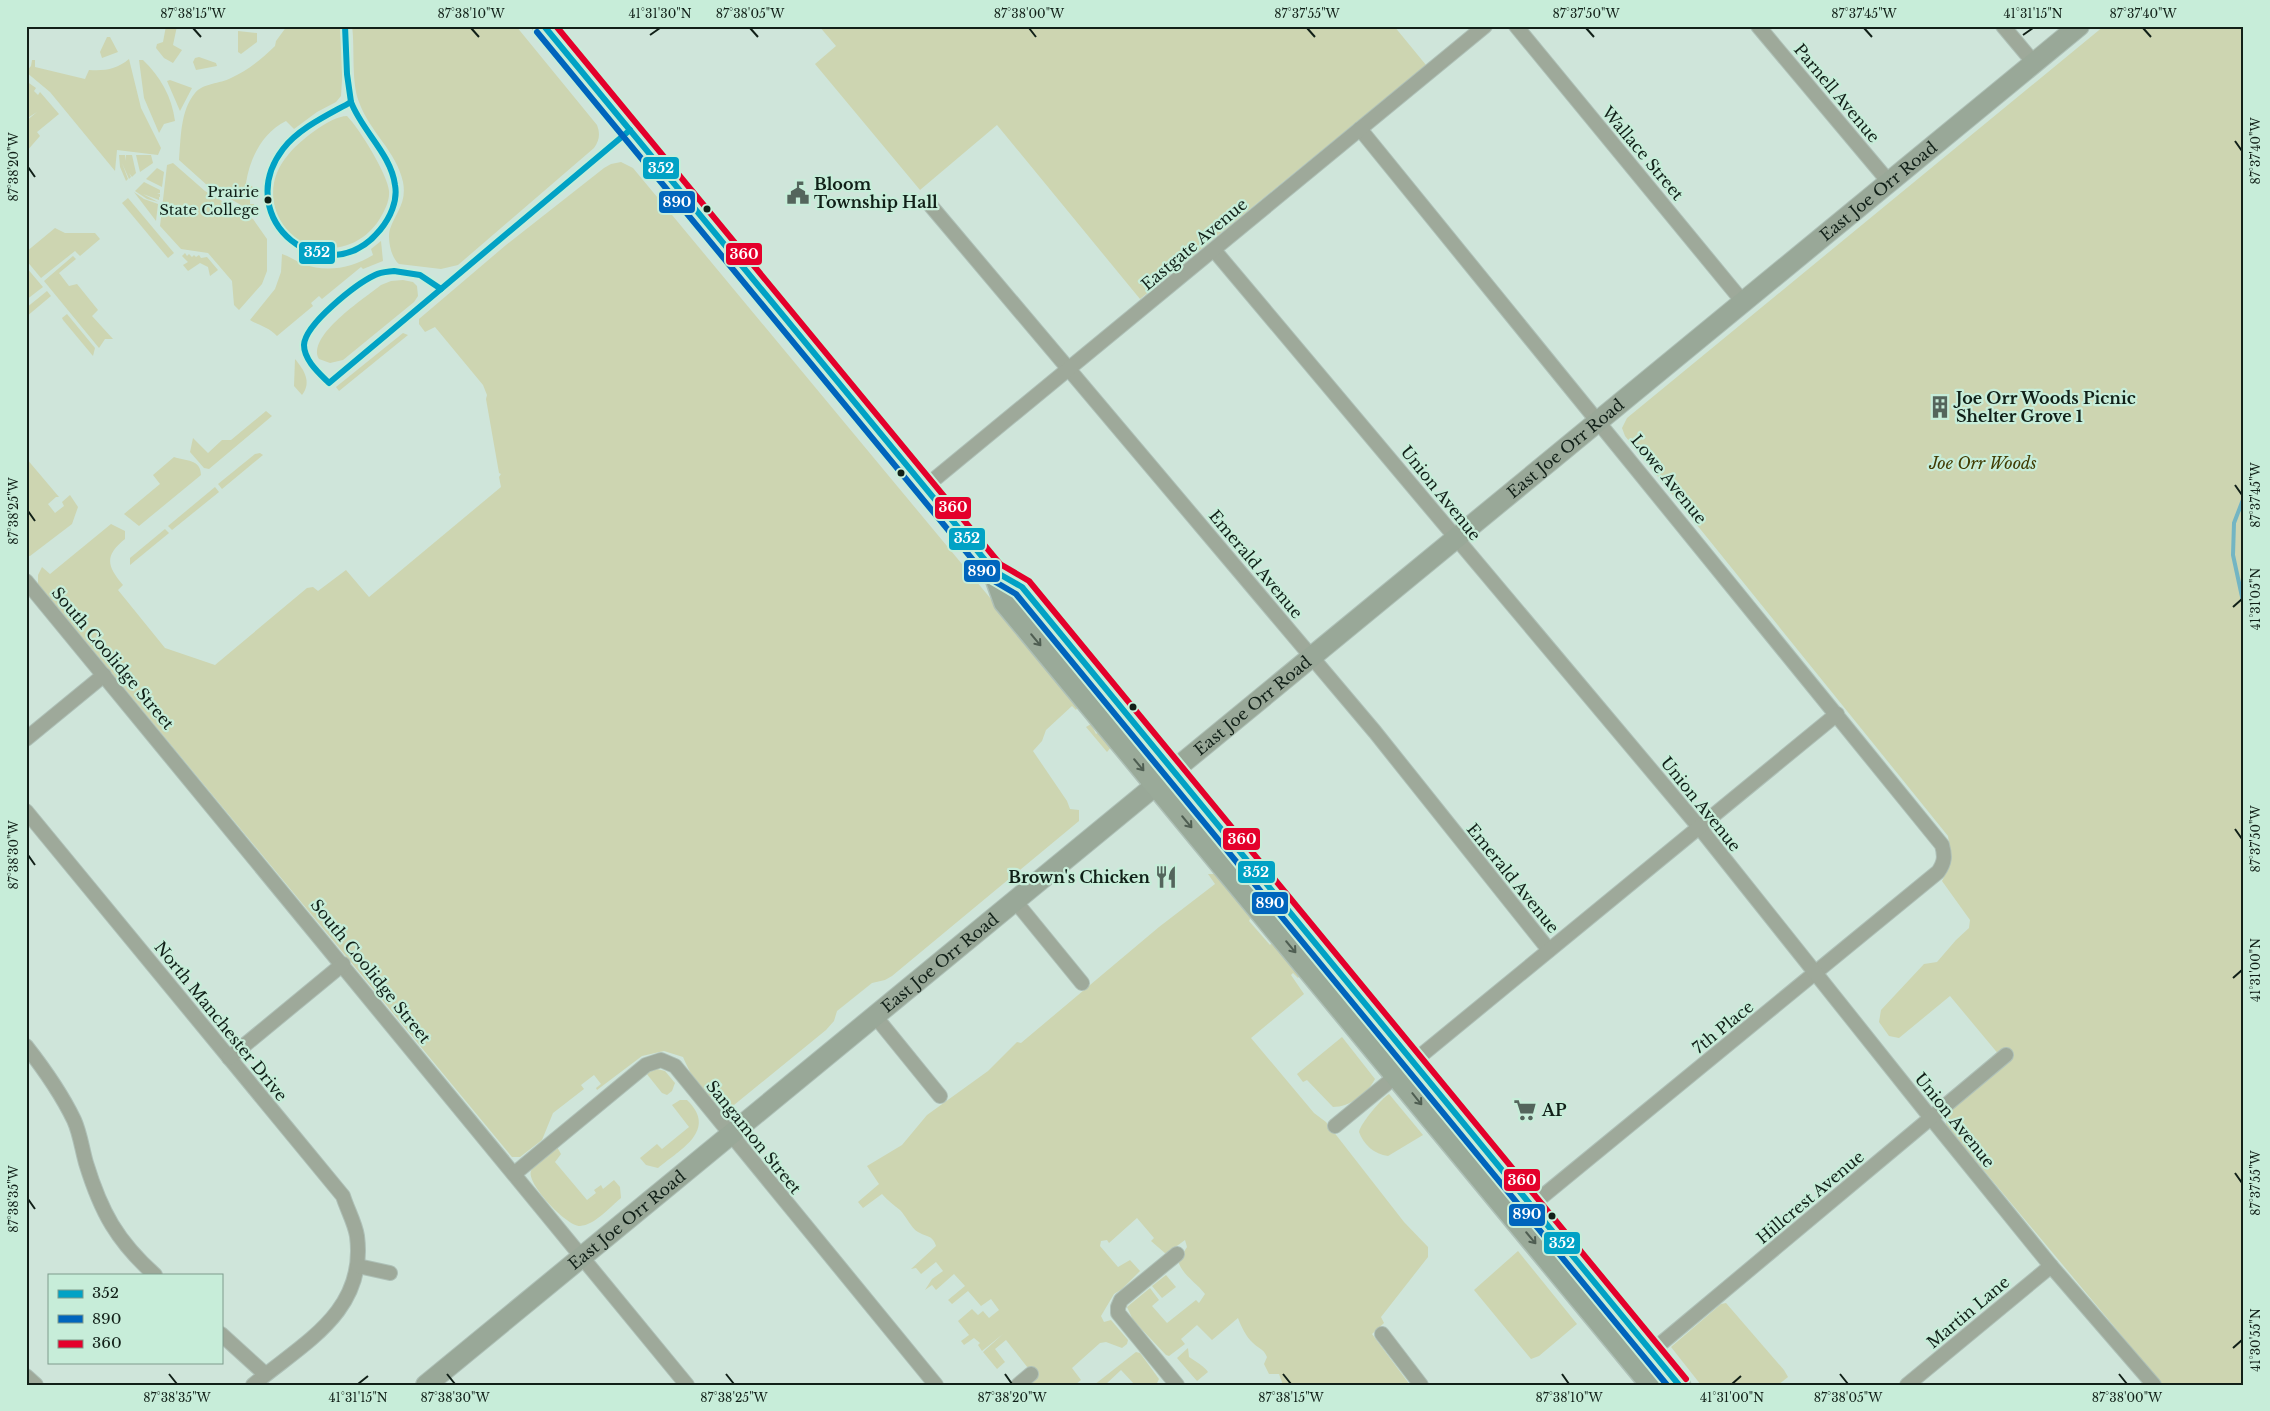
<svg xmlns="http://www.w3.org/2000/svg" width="2270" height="1411" font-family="'Libre Baskerville',serif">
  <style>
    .green { fill: #cdd5b1 }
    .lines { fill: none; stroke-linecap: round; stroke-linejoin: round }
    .stream { stroke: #73b5c3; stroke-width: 4 }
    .street-casing { stroke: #aec0b7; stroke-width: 16 }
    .secondary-casing { stroke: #aec0b7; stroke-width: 22 }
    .primary-casing { stroke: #aec0b7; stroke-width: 25 }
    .street { stroke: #9ea99a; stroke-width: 14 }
    .secondary { stroke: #99a898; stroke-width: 20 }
    .primary { stroke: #9aaa99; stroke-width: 22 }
    .bus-1-casing { stroke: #c7edd9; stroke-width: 10 }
    .bus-2-casing { stroke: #c7edd9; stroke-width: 10 }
    .bus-3-casing { stroke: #c7edd9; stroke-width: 10 }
    .bus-1 { stroke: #01a2c5; stroke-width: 6 }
    .bus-2 { stroke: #0065bd; stroke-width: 6 }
    .bus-3 { stroke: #e4002b; stroke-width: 6 }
    .oneway { stroke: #4f5e52 }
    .ticks { fill: none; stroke: #112018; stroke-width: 2 }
    .bus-dot { fill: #112018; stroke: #c7edd9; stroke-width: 2 }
    .labels { text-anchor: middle; stroke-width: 4.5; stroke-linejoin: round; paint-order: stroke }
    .bus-label { font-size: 15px; fill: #112018; stroke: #c7edd9; text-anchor: end }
    .street-label { font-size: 16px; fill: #112018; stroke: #c7edd9 }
    .poi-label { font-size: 16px; font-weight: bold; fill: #112018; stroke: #c7edd9; text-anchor: start }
    .park-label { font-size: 16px; font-style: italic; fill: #403b02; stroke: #c7edd9 }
    .line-badge { stroke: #c7edd9; stroke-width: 2 }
    .badge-label { font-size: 14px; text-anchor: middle; font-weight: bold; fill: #fff }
    .neatline { fill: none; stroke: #112018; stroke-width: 2 }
    .ticks-label { font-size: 12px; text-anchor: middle; fill: #112018 }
  </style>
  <rect width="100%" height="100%" fill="#cfe5da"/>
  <g class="green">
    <polygon points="166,26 177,26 173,45 182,50 173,63 164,58 156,48 157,44 163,42"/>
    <path d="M287,26H340L343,64L341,96L336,102L317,112L294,129L286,121C262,133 250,158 246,183L253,187V193L250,194V204H254L253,212L208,186L179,160C181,139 180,111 195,93C203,83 220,84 231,78C247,71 262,59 275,46L276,41Z"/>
    <path d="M352,26H516L597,125C600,133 600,140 594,148L458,265L441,269L399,264C391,258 387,239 390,229C396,212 407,203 403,182C397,152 369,131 359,102C351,82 355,48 352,26Z"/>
    <polygon points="819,26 1394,26 1426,65 1140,299 997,125 920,190 815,64 836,46"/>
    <path d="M2104,26H2244V1385H2163L1946,1125V1114L2005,1062L1950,996L1899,1038L1889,1036L1879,1022L1881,1010L1924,964L1937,962L1956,940L1969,928L1970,920L1942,881C1950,867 1951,852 1948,836L1634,447L1625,436L1622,428L1627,418Z"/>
    <polygon points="238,31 257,33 257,42 241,54 238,52"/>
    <polygon points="107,37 110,37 118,52 102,58 100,52"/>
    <polygon points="199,57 216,63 217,66 196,70 193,62 195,58"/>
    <path d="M129,59L141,108L161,148L158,155L117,150L115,171L50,92L26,72L31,66L32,60H35V67L85,79L89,70C106,71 117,69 129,59Z"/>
    <path d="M139,60H143C160,76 172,97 175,121L164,124L159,133L144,98Z"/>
    <polygon points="170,80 192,88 180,111 167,81"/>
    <polygon points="26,81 36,88 34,91 38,95 40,92 59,114 37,132 40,136 26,152 26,121 37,112 26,119"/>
    <path d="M347,116C359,128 388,175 389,191C390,201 384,212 379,220C353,261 289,258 275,208C270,188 275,170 288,155C298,142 330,116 347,116Z"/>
    <polygon points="119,155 125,155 125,161 126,155 132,155 136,173 132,177 129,173 131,177 129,179 122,163 128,179 126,181 120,167"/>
    <polygon points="136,155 151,155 153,163 140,172"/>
    <path d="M621,162L633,168L1079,705L1076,710L1072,706L1046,730L1042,741L1033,751L1067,801L1070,809L1079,810V821L892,976L885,980L872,983L837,1011L834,1021L826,1030L734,1105C709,1114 691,1075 683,1057L664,1051L642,1056L597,1090L596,1088L601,1084L594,1075L581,1085L584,1089L553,1113L542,1140L520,1157H512L38,584V575L42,567L50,574L111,524L125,531V539C104,556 107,566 123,585L118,590L165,648L215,665L307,588L313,587L318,591L346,570L369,597L501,487L499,477L501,474L499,473L486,399L487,395L483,385L435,327L425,332L419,324V319L506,245L604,168L611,164Z"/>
    <polygon points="173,163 205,191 253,219 267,239 267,271 262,284 239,310 234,305 232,281 208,253 181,249 160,226 167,165"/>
    <polygon points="157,168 164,172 162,187 146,179"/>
    <polygon points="144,182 160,190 160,193 157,193 160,194 160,197 154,196 159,197 159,200 143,194 158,202 147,199 135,191"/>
    <polygon points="134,192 144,199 158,204 156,221"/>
    <polygon points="128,198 174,253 168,258 122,203"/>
    <polygon points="55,228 65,233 95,233 100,239 80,256 75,251 41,278 26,260 26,252"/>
    <path d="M381,241L383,261L363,269L361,267L322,299L319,296L311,303L313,306L277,336C269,327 258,325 250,320L275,289L281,272L282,254C289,256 296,261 303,264C327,273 352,268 373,255L371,249Z"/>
    <polygon points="185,253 187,256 189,254 192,257 194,255 196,257 199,255 201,258 207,257 218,270 210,276 208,267 200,263 188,271 183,265 188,262 182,256"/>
    <polygon points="73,256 76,259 59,273 69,286 77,284 98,310 92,316 113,339 105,339 99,348 44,281"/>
    <polygon points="26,267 43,287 26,300"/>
    <path d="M403,280L413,282L417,286L418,296L414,302L343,360L330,363L319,359C306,336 365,298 381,285L391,281Z"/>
    <polygon points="47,291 51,296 26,317 26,308"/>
    <polygon points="67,314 95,348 93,356 63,320 62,318"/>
    <polygon points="403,333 408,335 339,391 336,387"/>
    <path d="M295,359C304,370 312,382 302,395L294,386Z"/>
    <polygon points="266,411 272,416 209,469 204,468 190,452 193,438 208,453 222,440 231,440"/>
    <polygon points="260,453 263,455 222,489 218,484 255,454"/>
    <path d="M174,457C185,461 201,459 201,475L139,526L124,514L160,484L153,475Z"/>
    <polygon points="26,458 59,497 56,497 48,504 55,513 64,506 62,502 70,495 78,507 72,524 30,556 26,556"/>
    <polygon points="215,487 219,492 172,530 168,526"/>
    <polygon points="165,529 169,533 130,565 130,558"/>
    <polygon points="1091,724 1096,734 1100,731 1112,746 1107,752 1086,727"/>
    <path d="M1208,874H1217L1251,917L1249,921L1270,945L1273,941L1300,975L1298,978L1293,973L1291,975L1304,994L1251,1038L1314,1113L1326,1122L1404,1222L1428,1247V1257L1381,1317L1384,1323L1372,1334L1410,1385H1283L1279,1374H1269L1264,1364L1267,1357C1263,1348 1259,1349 1253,1343C1246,1337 1241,1326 1238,1318L1212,1340L1197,1325L1212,1312L1181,1339L1185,1344L1169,1356L1166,1355L1133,1320L1127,1307L1150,1288L1159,1300L1152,1306L1167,1323L1196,1300L1199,1303L1205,1294C1196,1282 1183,1276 1178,1261L1187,1247L1185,1240L1166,1254L1151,1241L1154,1238L1137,1218L1109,1243L1107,1240L1101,1241L1100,1246L1118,1267L1130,1260L1140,1271L1122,1289L1114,1294L1101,1316L1104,1322L1111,1320L1128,1340L1127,1344L1122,1348L1106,1342L1100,1343L1072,1368L1081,1380L1075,1385H1027L1035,1377L1006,1340L995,1349L1005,1362L997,1369L983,1352L1003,1334L982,1351L978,1345L980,1343L974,1338L964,1345L961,1341L969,1335L958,1321L972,1309L978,1315L983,1311L989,1318L999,1310L991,1299L981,1306L968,1291L952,1304L948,1300L965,1286L954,1274L936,1290L932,1285L925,1290L932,1279L943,1271L936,1262L921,1274L916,1268L911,1269L936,1246C933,1235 926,1237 918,1232C911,1228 906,1216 900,1210C894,1205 888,1201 882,1194L863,1208L858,1202L879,1184L867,1166L902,1145L927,1115L988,1071L1017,1042L1021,1043L1159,927L1215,884Z"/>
    <path d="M1342,1037L1375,1079C1367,1094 1350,1107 1333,1107L1307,1080L1303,1082L1297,1074Z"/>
    <polygon points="657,1069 665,1071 675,1083 672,1091 667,1095 662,1093 646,1073"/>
    <path d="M1389,1094L1423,1135L1388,1156C1374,1154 1364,1145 1359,1132C1360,1124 1382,1098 1389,1094Z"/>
    <path d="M680,1100H687C718,1130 681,1149 658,1168L646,1165L640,1158L657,1144L662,1149L689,1127L672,1105Z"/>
    <path d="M557,1147L561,1154L555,1162L587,1200L596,1193L594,1190L601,1185L603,1189L614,1180L620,1187L621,1198C610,1207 595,1225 580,1226C566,1226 526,1183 531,1171C534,1162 549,1153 557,1147Z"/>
    <polygon points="1518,1251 1577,1324 1539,1356 1531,1359 1474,1290"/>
    <polygon points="1166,1275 1176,1287 1162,1298 1152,1286"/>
    <polygon points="1726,1303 1784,1370 1788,1377 1778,1385 1701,1385 1671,1347 1721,1304"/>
    <path d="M1188,1348L1189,1357C1195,1361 1204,1366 1208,1372L1197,1381L1177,1358Z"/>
    <polygon points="1136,1352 1140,1353 1159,1379 1156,1385 1135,1385 1121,1370 1105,1385 1094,1385"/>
  </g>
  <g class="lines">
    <polyline class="stream" points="2244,497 2234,523 2233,555 2244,606"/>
    <defs>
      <g id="street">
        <polyline points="1516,26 1743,302"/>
        <polyline points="1758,26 1889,182"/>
        <polyline points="2003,26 2034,63"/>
        <path d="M1360,129L1942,845C1945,856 1945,862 1938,872L1527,1209"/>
        <polyline points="931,206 1375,732 1549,950"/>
        <polyline points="1214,250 1699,827 1931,1118 2051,1266 2154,1385"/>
        <polyline points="925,487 1485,26"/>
        <polyline points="26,581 687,1385"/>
        <polyline points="26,739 104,675"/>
        <path d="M26,811L343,1196C347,1209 355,1223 357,1236C367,1312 303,1343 253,1385"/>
        <polyline points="1015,901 1082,983"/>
        <polyline points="875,1016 940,1096"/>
        <path d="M26,1046C44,1069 61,1093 74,1120C80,1133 82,1149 86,1163C101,1212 117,1241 155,1275"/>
        <polyline points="229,1058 343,964"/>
        <polyline points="1335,1126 1837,714"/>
        <polyline points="514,1174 646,1065 661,1060 675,1066 936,1385"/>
        <polyline points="358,1266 390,1273"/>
        <polyline points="221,1334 265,1374"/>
        <polyline points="1382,1334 1421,1385"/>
        <polyline points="1646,1356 2006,1055"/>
        <polyline points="26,1376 36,1385"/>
        <polyline points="1018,1385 1031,1374"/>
        <polyline points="1177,1385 1118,1313 1118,1307 1121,1300 1177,1254"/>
        <polyline points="1907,1385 2051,1266"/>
      </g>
      <g id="secondary">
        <path id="s1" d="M426,1385L2079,26"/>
      </g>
      <g id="primary">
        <polyline points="544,26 994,571 1022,587 1679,1385"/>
        <polyline points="994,571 1005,602 1652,1385"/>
      </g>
    </defs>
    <use href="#street" class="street-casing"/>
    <use href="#secondary" class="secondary-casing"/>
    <use href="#primary" class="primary-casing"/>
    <use href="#street" class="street"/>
    <use href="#secondary" class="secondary"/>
    <use href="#primary" class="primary"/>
    <defs>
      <g id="bus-1">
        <polyline points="345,26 347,74 351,102"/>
        <polyline points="544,26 994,571 1022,587 1679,1385"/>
        <path d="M351,102C362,131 391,154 395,185C398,201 390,218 380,230C326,296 230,219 283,149C299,128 328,115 351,102Z"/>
        <path d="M394,271L420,275L441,289L329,383C319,373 304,360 304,345C305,324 356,284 375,275C381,272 387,272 394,271Z"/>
        <polyline points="441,289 630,130"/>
      </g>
      <polyline id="bus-2" points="537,32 987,577 1016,594 1667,1385"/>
      <polyline id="bus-3" points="556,26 1000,564 1029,581 1686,1379"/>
    </defs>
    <use href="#bus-1" class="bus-1-casing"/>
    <use href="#bus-2" class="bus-2-casing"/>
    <use href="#bus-3" class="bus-3-casing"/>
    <use href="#bus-1" class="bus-1"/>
    <use href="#bus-2" class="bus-2"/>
    <use href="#bus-3" class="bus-3"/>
  </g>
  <defs><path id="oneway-shaft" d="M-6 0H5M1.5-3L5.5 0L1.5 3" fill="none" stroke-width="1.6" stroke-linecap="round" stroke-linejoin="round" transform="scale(1.25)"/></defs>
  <g class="oneway">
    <use href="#oneway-shaft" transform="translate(1036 640) rotate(50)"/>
    <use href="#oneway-shaft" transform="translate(1139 765) rotate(50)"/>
    <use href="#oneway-shaft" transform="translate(1187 822) rotate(50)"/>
    <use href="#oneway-shaft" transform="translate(1291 947) rotate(50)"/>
    <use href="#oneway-shaft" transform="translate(1417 1099) rotate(51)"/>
    <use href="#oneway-shaft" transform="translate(1531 1238) rotate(50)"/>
  </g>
  <path class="ticks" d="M193,28L201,37M471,28L479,37M750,28L758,37M1029,28L1036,37M1307,28L1315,37M1586,28L1594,37M1864,28L1872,37M2143,28L2151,37M650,35L660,28M2023,35L2033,28M2235,141L2242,151M28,167L35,177M2235,485L2242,495M28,511L35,521M2233,607L2242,599M2235,829L2242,839M28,855L35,865M2233,978L2242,970M2235,1173L2242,1183M28,1199L35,1209M2233,1348L2242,1340M169,1374L177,1384M447,1374L455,1384M726,1374L734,1384M1005,1374L1012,1384M1283,1374L1291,1384M1562,1374L1569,1384M1840,1374L1848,1384M2119,1374L2127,1384M358,1384L368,1376M1732,1384L1741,1376"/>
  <defs>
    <symbol id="civic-bare" viewBox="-9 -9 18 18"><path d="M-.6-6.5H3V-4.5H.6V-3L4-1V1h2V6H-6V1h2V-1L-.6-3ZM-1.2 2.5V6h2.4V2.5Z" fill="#54655c" stroke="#c7edd9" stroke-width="2.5" paint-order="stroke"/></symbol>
    <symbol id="building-bare" viewBox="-9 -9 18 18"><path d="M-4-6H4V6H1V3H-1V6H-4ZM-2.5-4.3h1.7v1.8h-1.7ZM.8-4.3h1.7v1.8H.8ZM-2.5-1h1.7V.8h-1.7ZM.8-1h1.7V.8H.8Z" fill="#54655c" stroke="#c7edd9" stroke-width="2.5" paint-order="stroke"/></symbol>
    <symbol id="restaurant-bare" viewBox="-9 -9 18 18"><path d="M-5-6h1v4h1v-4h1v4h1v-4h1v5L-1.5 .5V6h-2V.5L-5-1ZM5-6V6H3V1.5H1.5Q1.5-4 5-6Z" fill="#54655c" stroke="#c7edd9" stroke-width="2.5" paint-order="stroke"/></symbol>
    <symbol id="supermarket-bare" viewBox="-9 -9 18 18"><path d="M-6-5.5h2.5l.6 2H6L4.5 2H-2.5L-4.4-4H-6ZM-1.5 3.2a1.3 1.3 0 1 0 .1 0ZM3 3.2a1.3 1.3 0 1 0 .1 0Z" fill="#54655c" stroke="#c7edd9" stroke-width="2.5" paint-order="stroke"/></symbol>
  </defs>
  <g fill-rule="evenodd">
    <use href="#civic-bare" x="782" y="177" width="32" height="32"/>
    <use href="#building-bare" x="1924" y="391" width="32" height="32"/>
    <use href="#restaurant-bare" x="1150" y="861" width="32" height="32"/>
    <use href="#supermarket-bare" x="1509" y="1094" width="32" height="32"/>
  </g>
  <g class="bus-dot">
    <circle cx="268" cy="200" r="4.5"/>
    <circle cx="707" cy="209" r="4.5"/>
    <circle cx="901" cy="473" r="4.5"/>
    <circle cx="1133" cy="707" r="4.5"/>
    <circle cx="1552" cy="1216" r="4.5"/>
  </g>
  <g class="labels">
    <g class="bus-label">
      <text x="259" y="197">Prairie<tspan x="259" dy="18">State College</tspan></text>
    </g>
    <g class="street-label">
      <text transform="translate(1837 93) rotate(50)" y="6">Parnell Avenue</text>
      <text transform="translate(1643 153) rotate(50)" y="6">Wallace Street</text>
      <text dy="6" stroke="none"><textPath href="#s1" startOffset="1880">East Joe Orr Road</textPath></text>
      <text transform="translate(1194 244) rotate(-40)" y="6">Eastgate Avenue</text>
      <text dy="6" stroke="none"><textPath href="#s1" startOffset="1475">East Joe Orr Road</textPath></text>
      <text transform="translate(1669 479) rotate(51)" y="6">Lowe Avenue</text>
      <text transform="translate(1441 493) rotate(51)" y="6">Union Avenue</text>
      <text transform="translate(1256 564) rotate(50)" y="6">Emerald Avenue</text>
      <text transform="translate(113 658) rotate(50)" y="6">South Coolidge Street</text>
      <text dy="6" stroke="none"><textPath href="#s1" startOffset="1070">East Joe Orr Road</textPath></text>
      <text transform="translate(1701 804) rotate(51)" y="6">Union Avenue</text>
      <text transform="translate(1513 878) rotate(51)" y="6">Emerald Avenue</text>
      <text dy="6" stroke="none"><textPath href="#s1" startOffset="665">East Joe Orr Road</textPath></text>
      <text transform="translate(371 971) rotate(51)" y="6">South Coolidge Street</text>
      <text transform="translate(221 1021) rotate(51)" y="6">North Manchester Drive</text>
      <text transform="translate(1723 1027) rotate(-39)" y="6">7th Place</text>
      <text transform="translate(1955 1120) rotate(51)" y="6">Union Avenue</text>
      <text transform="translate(754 1137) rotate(51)" y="6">Sangamon Street</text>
      <text transform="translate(1810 1197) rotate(-40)" y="6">Hillcrest Avenue</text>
      <text dy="6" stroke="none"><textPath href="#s1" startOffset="260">East Joe Orr Road</textPath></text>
      <text transform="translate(1968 1312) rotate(-40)" y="6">Martin Lane</text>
    </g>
    <g class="poi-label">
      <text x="814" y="190">Bloom<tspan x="814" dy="18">Township Hall</tspan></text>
      <text x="1956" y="404">Joe Orr Woods Picnic<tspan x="1956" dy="18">Shelter Grove 1</tspan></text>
      <text x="1150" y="883" text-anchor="end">Brown's Chicken</text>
      <text x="1542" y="1116">AP</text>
    </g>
    <g class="park-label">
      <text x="1983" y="469">Joe Orr Woods</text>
    </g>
  </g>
  <g class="line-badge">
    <rect x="642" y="156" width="38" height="24" rx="5" fill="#01a2c5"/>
    <rect x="658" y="190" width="38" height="24" rx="5" fill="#0065bd"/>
    <rect x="298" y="241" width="38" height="24" rx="5" fill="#01a2c5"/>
    <rect x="725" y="242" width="38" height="24" rx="5" fill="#e4002b"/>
    <rect x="934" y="496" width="38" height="24" rx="5" fill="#e4002b"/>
    <rect x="948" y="527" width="38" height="24" rx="5" fill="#01a2c5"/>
    <rect x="963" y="559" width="38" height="24" rx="5" fill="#0065bd"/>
    <rect x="1222" y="827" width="39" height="24" rx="5" fill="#e4002b"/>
    <rect x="1237" y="860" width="39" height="24" rx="5" fill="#01a2c5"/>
    <rect x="1251" y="891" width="38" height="24" rx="5" fill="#0065bd"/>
    <rect x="1503" y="1168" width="38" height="24" rx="5" fill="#e4002b"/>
    <rect x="1508" y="1203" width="38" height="24" rx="5" fill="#0065bd"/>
    <rect x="1543" y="1231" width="38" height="24" rx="5" fill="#01a2c5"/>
  </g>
  <g class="badge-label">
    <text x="661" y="173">352</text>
    <text x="677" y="207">890</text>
    <text x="317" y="257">352</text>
    <text x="744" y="259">360</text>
    <text x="953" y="512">360</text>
    <text x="967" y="543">352</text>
    <text x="982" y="576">890</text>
    <text x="1242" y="844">360</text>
    <text x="1256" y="877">352</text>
    <text x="1270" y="908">890</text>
    <text x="1522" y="1185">360</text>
    <text x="1527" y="1219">890</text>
    <text x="1562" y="1248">352</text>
  </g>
  <rect width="2270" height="1411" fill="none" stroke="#c7edd9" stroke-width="55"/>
  <rect x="48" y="1274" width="175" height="90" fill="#c7edd9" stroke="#7e9b8c"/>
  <rect x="58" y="1290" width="25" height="8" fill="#01a2c5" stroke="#7e9b8c"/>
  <text x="92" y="1298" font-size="15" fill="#112018">352</text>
  <rect x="58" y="1315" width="25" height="8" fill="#0065bd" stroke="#7e9b8c"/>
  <text x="92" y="1324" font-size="15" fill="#112018">890</text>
  <rect x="58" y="1340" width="25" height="8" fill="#e4002b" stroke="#7e9b8c"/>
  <text x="92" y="1348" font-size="15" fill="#112018">360</text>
  <rect x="28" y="28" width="2214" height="1356" class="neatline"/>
  <g class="ticks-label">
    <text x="193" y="18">87°38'15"W</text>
    <text x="471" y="18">87°38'10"W</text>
    <text x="660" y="18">41°31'30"N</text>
    <text x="750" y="18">87°38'05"W</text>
    <text x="1029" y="18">87°38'00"W</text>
    <text x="1307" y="18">87°37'55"W</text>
    <text x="1586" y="18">87°37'50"W</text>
    <text x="1864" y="18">87°37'45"W</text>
    <text x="2033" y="18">41°31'15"N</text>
    <text x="2143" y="18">87°37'40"W</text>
    <text transform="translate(2256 151) rotate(-90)" y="4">87°37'40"W</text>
    <text transform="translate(14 167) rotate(-90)" y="4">87°38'20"W</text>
    <text transform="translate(2256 495) rotate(-90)" y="4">87°37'45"W</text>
    <text transform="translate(14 511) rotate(-90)" y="4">87°38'25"W</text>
    <text transform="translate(2256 599) rotate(-90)" y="4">41°31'05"N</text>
    <text transform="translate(2256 839) rotate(-90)" y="4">87°37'50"W</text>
    <text transform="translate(14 855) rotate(-90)" y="4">87°38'30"W</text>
    <text transform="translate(2256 970) rotate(-90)" y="4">41°31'00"N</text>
    <text transform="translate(2256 1183) rotate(-90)" y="4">87°37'55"W</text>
    <text transform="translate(14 1199) rotate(-90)" y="4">87°38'35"W</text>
    <text transform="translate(2256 1340) rotate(-90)" y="4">41°30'55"N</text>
    <text x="177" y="1402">87°38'35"W</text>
    <text x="358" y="1402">41°31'15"N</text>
    <text x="455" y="1402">87°38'30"W</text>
    <text x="734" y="1402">87°38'25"W</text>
    <text x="1012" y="1402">87°38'20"W</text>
    <text x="1291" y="1402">87°38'15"W</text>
    <text x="1569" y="1402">87°38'10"W</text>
    <text x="1732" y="1402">41°31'00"N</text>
    <text x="1848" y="1402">87°38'05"W</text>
    <text x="2127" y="1402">87°38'00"W</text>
  </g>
</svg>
